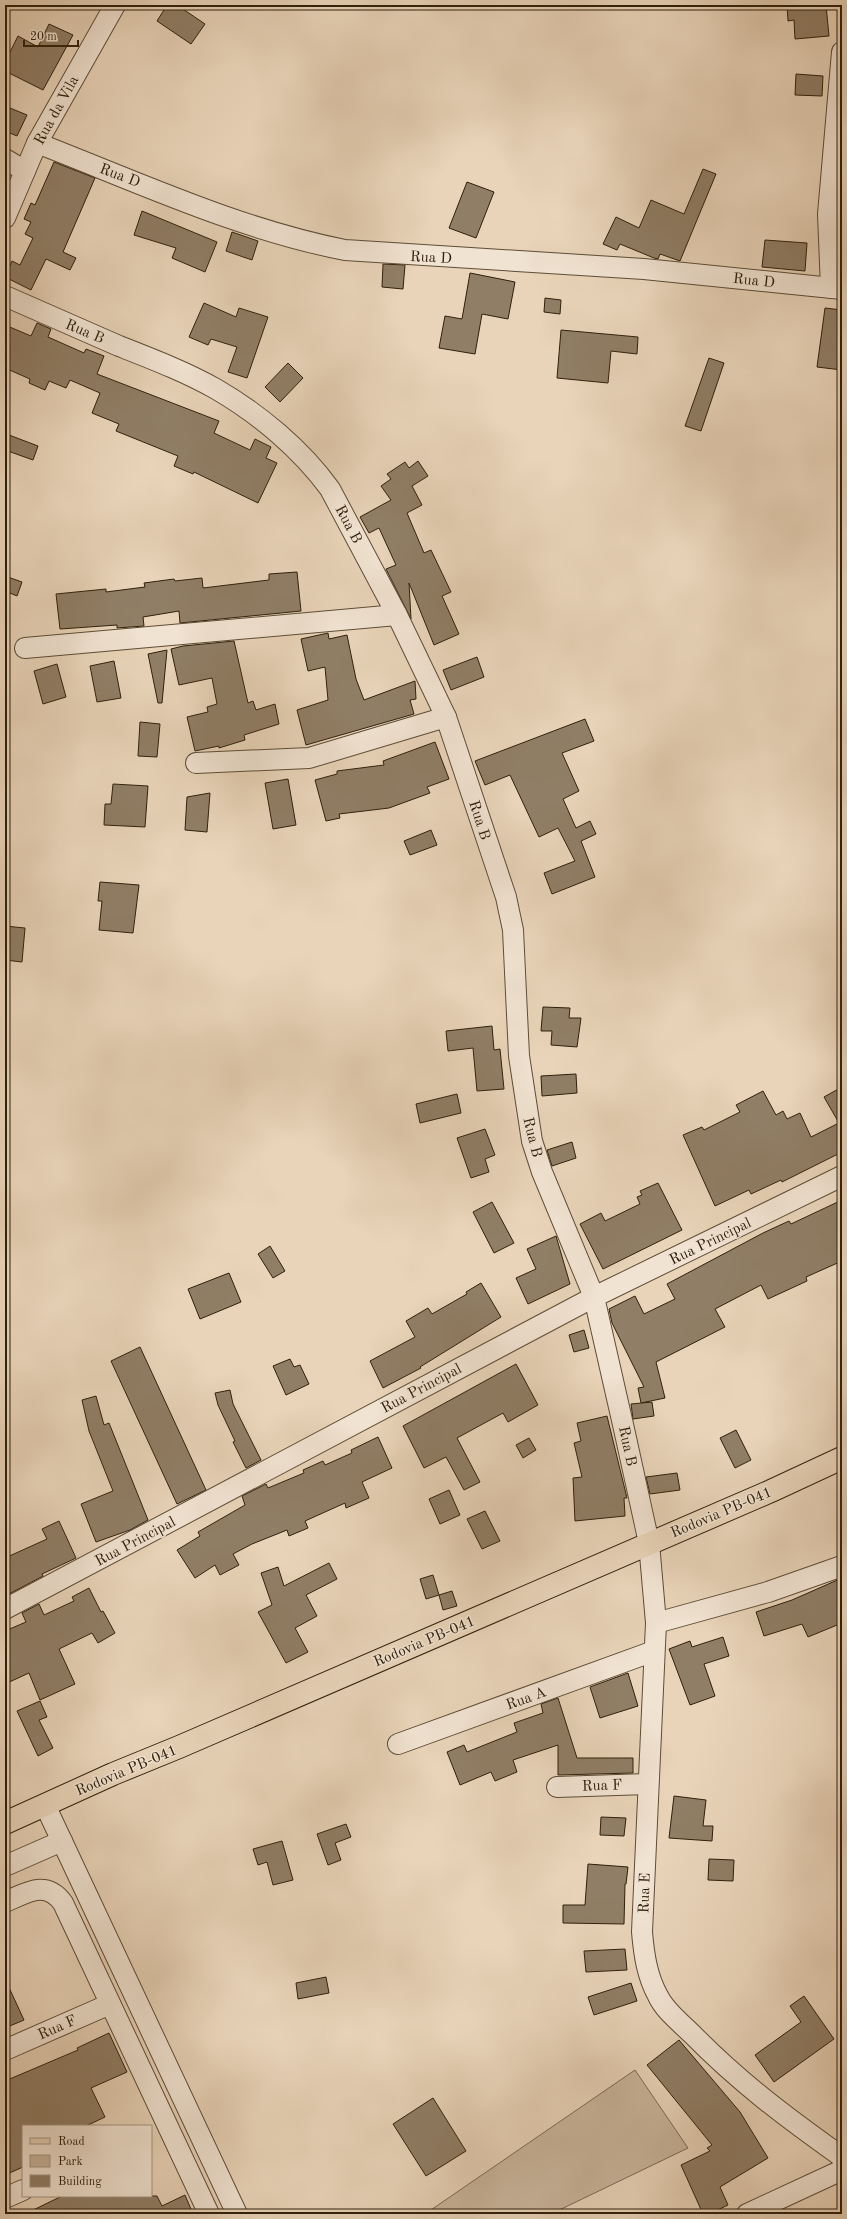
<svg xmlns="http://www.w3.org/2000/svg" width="847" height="2219" font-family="'Old Standard TT',serif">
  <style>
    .green { fill: #c9b59c; stroke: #7c6a54 }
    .building { fill: #907e66; stroke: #2f200c }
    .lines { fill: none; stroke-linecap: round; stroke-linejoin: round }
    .minor-casing { stroke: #5e4d37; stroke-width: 22 }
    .major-casing { stroke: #2f200c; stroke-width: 24 }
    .minor { stroke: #f1e3d2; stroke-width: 20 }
    .major { stroke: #e9d4b9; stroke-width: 22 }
    .labels { text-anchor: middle; stroke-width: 3; stroke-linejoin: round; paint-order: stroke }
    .street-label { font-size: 15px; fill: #2f200c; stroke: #f1e3d2 }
  </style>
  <rect width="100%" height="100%" fill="#e9d4b9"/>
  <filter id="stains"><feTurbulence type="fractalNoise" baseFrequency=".005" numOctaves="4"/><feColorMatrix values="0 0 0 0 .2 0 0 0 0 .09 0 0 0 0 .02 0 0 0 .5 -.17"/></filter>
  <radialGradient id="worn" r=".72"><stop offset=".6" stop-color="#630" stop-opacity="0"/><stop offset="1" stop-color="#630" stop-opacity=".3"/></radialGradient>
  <polygon class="green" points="635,2070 688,2148 551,2214 425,2214"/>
  <g class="building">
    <polygon points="167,5 177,5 205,24 191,44 157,21"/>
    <polygon points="787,5 826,5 829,36 795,39 794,20 788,21"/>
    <polygon points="49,24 73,35 43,90 5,71 5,62 18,36 38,47"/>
    <polygon points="796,74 823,76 822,96 795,95"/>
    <polygon points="5,106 27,115 17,136 5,131"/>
    <polygon points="54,162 95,178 63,252 76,258 70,270 46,259 31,290 5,277 12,261 20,265 33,238 25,234 31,222 24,219 31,203 35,205"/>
    <polygon points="703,169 716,174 680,261 660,254 658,259 654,258 620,244 617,250 603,244 616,217 639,228 651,200 684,214"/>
    <polygon points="467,182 494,192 476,238 449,228"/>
    <polygon points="142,211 217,242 205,272 172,258 176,248 134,235"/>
    <polygon points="232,232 258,241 252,260 226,251"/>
    <polygon points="765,240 807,243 805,271 762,267"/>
    <polygon points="383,264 405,265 403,289 382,287"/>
    <polygon points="470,273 515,282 508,319 482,314 475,354 439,348 445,316 462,319"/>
    <polygon points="545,298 561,300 560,314 544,312"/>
    <polygon points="204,303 236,317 239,308 268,317 247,378 228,372 237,347 211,339 208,345 189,337"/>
    <polygon points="825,308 842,310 842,370 817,367"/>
    <polygon points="37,323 51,329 48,337 84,353 86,349 104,356 97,374 219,421 214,433 250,450 255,439 271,447 266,458 277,463 258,503 194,472 193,474 174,466 178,456 116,431 119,424 92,413 100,393 70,380 66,388 49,381 45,390 29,383 30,379 5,368 5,325 31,336"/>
    <polygon points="561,330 638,337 637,354 611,351 608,383 557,378"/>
    <polygon points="709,358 724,363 701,431 685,426"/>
    <polygon points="288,363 303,378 280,402 265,387"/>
    <polygon points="9,435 38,446 33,460 5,450"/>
    <polygon points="418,461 428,476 412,486 422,505 407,513 424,553 431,550 451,592 442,596 459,634 434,645 409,583 411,619 386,569 396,565 379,528 369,533 360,517 391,500 381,486 391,479 387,474 405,462 409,468"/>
    <polygon points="297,572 301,611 180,623 179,611 143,617 144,626 117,628 117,625 60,629 56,594 106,589 106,592 145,587 144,583 174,579 175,581 202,578 203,588 269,580 269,574"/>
    <polygon points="5,576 22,582 17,596 5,591"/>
    <polygon points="328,633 329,639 347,635 356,679 364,700 415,681 416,699 410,700 414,714 306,745 297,710 328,700 325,667 308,671 301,639"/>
    <polygon points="234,641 248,703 253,701 256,710 275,704 279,724 244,735 245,740 219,748 219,746 195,751 187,717 208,712 207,707 217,704 212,678 179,685 171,649 183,646"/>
    <polygon points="167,650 162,703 158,703 148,654"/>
    <polygon points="477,657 484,677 451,690 443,670"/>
    <polygon points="114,661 121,698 97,702 90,666"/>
    <polygon points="57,664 66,697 43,704 34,671"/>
    <polygon points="585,719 594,741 562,753 579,791 563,799 576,828 590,821 596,834 581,841 595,877 552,894 544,873 575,861 558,828 539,837 510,775 485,785 475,761"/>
    <polygon points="140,722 160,724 157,757 138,756"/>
    <polygon points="435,742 449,779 427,787 430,793 389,808 339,814 340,818 326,821 315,780 337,774 337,771 384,765 383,761"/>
    <polygon points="288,779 296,825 273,829 265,783"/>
    <polygon points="113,784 148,786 145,827 104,825 105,804 111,804"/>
    <polygon points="210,793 207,832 185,830 187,797"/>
    <polygon points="431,830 437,845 410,855 404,841"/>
    <polygon points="100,882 139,885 133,933 99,930 102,901 98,901"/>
    <polygon points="5,926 25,928 22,962 5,960"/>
    <polygon points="543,1007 570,1008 569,1018 581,1018 577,1047 551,1045 552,1031 541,1031"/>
    <polygon points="492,1026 494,1050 500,1049 504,1089 477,1091 473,1048 448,1051 446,1031"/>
    <polygon points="576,1074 577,1093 542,1096 541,1076"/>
    <polygon points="842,1087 842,1152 782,1182 781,1180 751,1194 749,1190 715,1206 683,1135 702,1127 704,1130 740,1112 736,1105 763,1091 776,1115 783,1111 787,1119 800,1113 811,1137 839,1123 824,1097"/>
    <polygon points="457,1094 461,1113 420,1123 416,1104"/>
    <polygon points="485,1129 495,1155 485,1159 489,1172 471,1178 457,1138"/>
    <polygon points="572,1142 576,1158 552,1166 547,1150"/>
    <polygon points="658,1183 682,1230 603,1269 580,1224 601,1213 605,1221 640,1204 637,1197 642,1195 640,1191"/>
    <polygon points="842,1200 842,1261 806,1277 807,1281 768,1299 761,1285 715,1309 725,1327 656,1362 665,1398 641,1403 638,1388 644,1387 612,1323 609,1309 635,1296 644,1314 675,1299 667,1284 763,1233 789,1221 791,1224"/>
    <polygon points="492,1202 514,1243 494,1253 473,1212"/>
    <polygon points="556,1236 570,1284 528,1304 516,1278 536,1269 527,1249"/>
    <polygon points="270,1246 285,1271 273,1278 258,1254"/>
    <polygon points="229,1273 241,1302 200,1319 188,1289"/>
    <polygon points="481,1283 501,1317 420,1367 421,1368 383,1388 370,1361 415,1337 406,1321 428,1308 432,1314 467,1294 466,1292"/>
    <polygon points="584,1330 589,1348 574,1352 569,1335"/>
    <polygon points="140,1347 206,1490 177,1504 111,1361"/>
    <polygon points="290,1359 294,1367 300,1365 309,1384 286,1395 273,1366"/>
    <polygon points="516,1364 538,1405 508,1422 503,1413 457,1438 480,1482 464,1490 446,1457 424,1468 403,1426"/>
    <polygon points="230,1390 233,1404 261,1460 246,1468 233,1442 235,1441 218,1405 215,1393"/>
    <polygon points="96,1396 104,1425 109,1423 148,1520 130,1530 96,1542 81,1504 113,1491 89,1431 82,1400"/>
    <polygon points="652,1402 654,1416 633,1419 631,1404"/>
    <polygon points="607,1416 627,1498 624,1498 625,1516 575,1521 573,1478 582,1477 574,1443 581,1441 577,1423"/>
    <polygon points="736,1430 751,1460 735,1468 720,1438"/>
    <polygon points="378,1437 392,1468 362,1482 369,1498 346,1508 345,1503 305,1521 308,1528 289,1536 287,1530 252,1544 233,1554 239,1565 220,1575 215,1565 195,1578 177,1550 200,1536 198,1532 245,1505 242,1496 266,1484 268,1488 304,1473 303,1470 323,1461 325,1465 352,1453 351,1450"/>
    <polygon points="529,1438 536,1450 523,1458 516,1445"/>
    <polygon points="677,1473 680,1490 650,1494 646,1477"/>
    <polygon points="449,1490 460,1515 440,1524 429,1499"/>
    <polygon points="485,1511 500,1541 482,1549 467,1519"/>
    <polygon points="59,1521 76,1558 42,1574 43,1576 9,1594 5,1586 5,1558 47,1539 42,1529"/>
    <polygon points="329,1563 337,1579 306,1595 317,1616 295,1628 308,1652 286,1663 258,1612 272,1605 261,1573 278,1567 284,1586"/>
    <polygon points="433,1575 439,1595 426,1599 420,1579"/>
    <polygon points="842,1578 842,1623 808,1637 802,1624 764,1636 756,1612 792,1600"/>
    <polygon points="89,1588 101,1612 103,1611 115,1633 98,1643 92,1633 59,1649 75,1684 40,1700 29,1673 5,1684 5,1631 26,1622 22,1613 39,1604 44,1615 74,1601 72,1597"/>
    <polygon points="452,1591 457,1606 443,1610 439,1595"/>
    <polygon points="723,1637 729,1656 704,1664 715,1696 690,1705 669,1649 690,1641 692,1647"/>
    <polygon points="628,1673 638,1706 600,1718 590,1687"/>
    <polygon points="558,1698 577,1758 633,1758 633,1773 558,1775 558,1745 513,1760 517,1772 495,1781 491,1772 460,1785 447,1752 464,1745 467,1752 517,1732 514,1723 543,1713 541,1704"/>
    <polygon points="40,1701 47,1717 39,1720 53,1748 38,1756 17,1711"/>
    <polygon points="674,1796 706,1800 703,1826 713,1826 712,1841 669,1838"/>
    <polygon points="601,1817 626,1818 624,1836 600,1835"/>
    <polygon points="346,1824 351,1837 335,1843 341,1860 328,1865 317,1834"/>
    <polygon points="282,1841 293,1880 273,1885 267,1862 258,1865 253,1849"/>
    <polygon points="709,1859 734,1860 733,1881 708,1880"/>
    <polygon points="588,1864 628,1867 626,1884 625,1884 624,1924 563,1923 563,1905 585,1905"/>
    <polygon points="625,1949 627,1970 586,1972 584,1951"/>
    <polygon points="326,1977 329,1993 298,1999 296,1983"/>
    <polygon points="5,1979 24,2020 5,2028"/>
    <polygon points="631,1983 637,2001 594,2015 588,1997"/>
    <polygon points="804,1996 834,2039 774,2082 755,2055 801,2022 790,2006"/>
    <polygon points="109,2033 127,2072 91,2088 105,2117 86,2126 23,2126 23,2167 5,2175 5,2081 78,2050 77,2048"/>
    <polygon points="679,2040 740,2112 768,2158 720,2187 728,2205 709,2214 703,2214 681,2165 710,2151 707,2148 712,2145 647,2065"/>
    <polygon points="433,2098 466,2151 426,2176 393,2124"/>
    <polygon points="185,2195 193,2214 25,2214 62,2196 157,2196 162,2206"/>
  </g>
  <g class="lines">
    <defs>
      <g id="minor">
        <path d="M37,143C138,182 238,229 345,250L644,269L842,289"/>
        <polyline points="5,159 25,171"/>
        <polyline points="5,218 37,143 115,5"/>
        <polyline points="831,288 828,214 842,52"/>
        <path d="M5,296C43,313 81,329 119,346C152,359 186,372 216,389C259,414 301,449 330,489L397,615L446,717L506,897L513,930L519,1056L532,1141L542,1172L594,1297L624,1429L649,1543L656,1623L642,1932C644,1955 647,1976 658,1996C665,2011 681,2023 692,2034C739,2082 787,2118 842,2157"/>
        <polyline points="25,648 397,615"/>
        <polyline points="196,763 309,758 446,717"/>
        <polyline points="5,1609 594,1297 842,1176"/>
        <polyline points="656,1623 768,1592 842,1566"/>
        <polyline points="398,1744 654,1651"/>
        <polyline points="557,1787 647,1784"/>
        <polyline points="45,1805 237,2214"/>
        <polyline points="5,1866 62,1841"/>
        <path d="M5,1902C26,1893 46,1879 63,1903L209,2214"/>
        <polyline points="5,2050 110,2004"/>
        <polyline points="5,2198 23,2190"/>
        <polyline points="747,2214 842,2170"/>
      </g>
      <polyline id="major" points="5,1823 113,1774 179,1747 771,1491 842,1458"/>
    </defs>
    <use href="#minor" class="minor-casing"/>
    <use href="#major" class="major-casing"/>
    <use href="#minor" class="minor"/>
    <use href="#major" class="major"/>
  </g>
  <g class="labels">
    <g class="street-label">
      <text transform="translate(56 110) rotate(-61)" y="5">Rua da Vila</text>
      <text transform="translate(120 175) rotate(21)" y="5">Rua D</text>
      <text transform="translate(431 257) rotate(3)" y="5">Rua D</text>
      <text transform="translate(754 280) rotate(6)" y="5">Rua D</text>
      <text transform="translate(85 331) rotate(23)" y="5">Rua B</text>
      <text transform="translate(349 524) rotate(62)" y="5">Rua B</text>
      <text transform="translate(480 820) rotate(72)" y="5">Rua B</text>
      <text transform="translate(533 1137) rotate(76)" y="5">Rua B</text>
      <text transform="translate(710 1241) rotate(-26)" y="5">Rua Principal</text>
      <text transform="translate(421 1388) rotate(-28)" y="5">Rua Principal</text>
      <text transform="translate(628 1446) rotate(78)" y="5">Rua B</text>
      <text transform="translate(721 1512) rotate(-23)" y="5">Rodovia PB-041</text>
      <text transform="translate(135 1541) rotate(-28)" y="5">Rua Principal</text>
      <text transform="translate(424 1641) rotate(-23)" y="5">Rodovia PB-041</text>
      <text transform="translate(526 1698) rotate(-20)" y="5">Rua A</text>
      <text transform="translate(126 1770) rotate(-23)" y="5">Rodovia PB-041</text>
      <text transform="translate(602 1785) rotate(-2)" y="5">Rua F</text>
      <text transform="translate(644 1893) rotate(-88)" y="5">Rua E</text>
      <text transform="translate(57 2027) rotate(-24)" y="5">Rua F</text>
    </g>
  </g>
  <rect width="847" height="2219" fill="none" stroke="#e9d4b9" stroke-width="20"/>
  <rect x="6" y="6" width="835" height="2207" fill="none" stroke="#2f200c" stroke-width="2"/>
  <rect x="10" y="10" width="827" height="2199" fill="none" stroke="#2f200c"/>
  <rect x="22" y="2125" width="130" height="72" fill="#f1e3d2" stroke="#a39583"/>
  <rect x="30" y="2138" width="20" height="6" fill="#e9d4b9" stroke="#a39583"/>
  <text x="58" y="2145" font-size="12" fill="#2f200c">Road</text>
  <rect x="30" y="2155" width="20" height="12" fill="#c9b59c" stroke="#a39583"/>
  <text x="58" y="2165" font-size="12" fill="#2f200c">Park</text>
  <rect x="30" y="2175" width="20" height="12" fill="#907e66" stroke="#a39583"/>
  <text x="58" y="2185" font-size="12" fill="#2f200c">Building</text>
  <path d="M24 40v6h54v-6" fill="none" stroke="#2f200c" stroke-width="2"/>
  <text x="30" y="40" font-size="12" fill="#2f200c" stroke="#f1e3d2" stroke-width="3" paint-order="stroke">20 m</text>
  <rect width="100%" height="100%" filter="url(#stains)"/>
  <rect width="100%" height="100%" fill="url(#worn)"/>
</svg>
